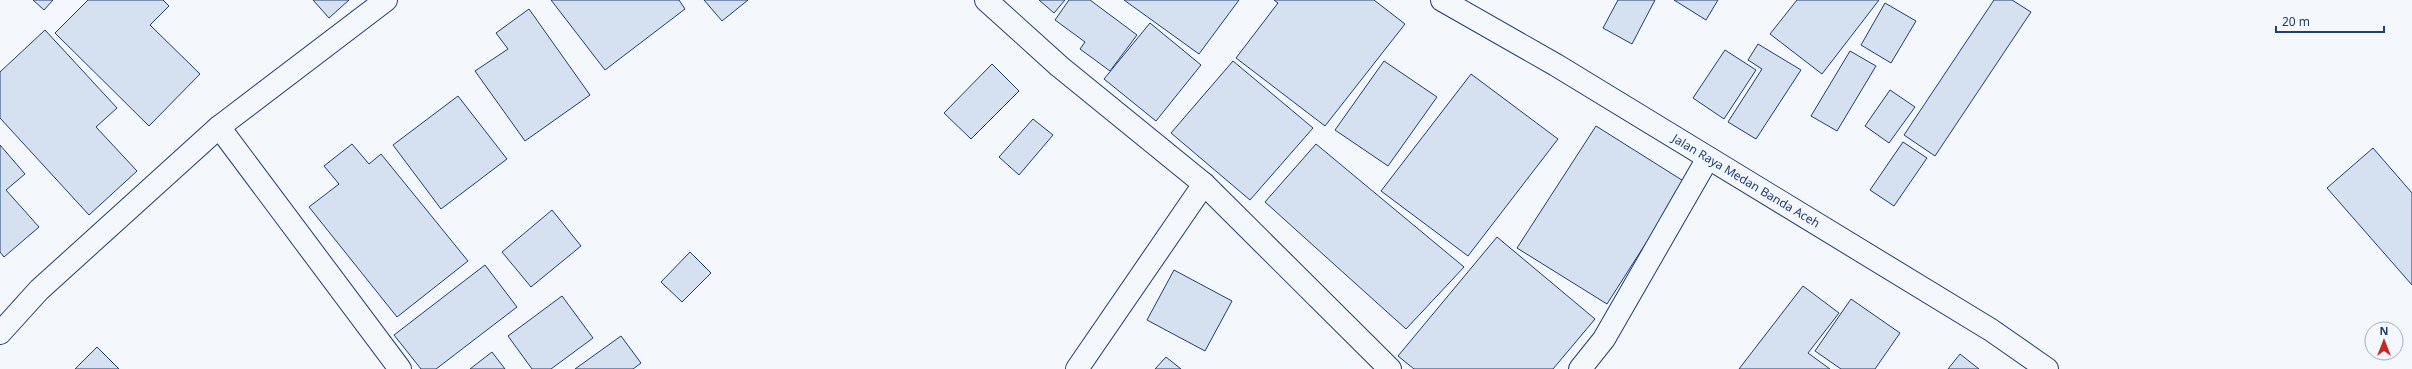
<svg xmlns="http://www.w3.org/2000/svg" width="2412" height="369" font-family="'Noto Sans',sans-serif">
  <style>
    .building { fill: #d5e0f0; stroke: #1d3f73 }
    .lines { fill: none; stroke-linecap: round; stroke-linejoin: round }
    .minor-casing { stroke: #1d3f73; stroke-width: 24 }
    .highway-casing { stroke: #1d3f73; stroke-width: 24 }
    .minor { stroke: #f4f7fb; stroke-width: 22 }
    .highway { stroke: #f4f7fb; stroke-width: 22 }
    .labels { text-anchor: middle; stroke-width: 3; stroke-linejoin: round; paint-order: stroke }
    .street-label { font-size: 12px; fill: #1d3f73; stroke: #f4f7fb }
  </style>
  <rect width="100%" height="100%" fill="#f4f7fb"/>
  <g class="building">
    <polygon points="33,0 53,0 44,10"/>
    <polygon points="88,0 163,0 169,6 150,25 200,74 149,126 55,33"/>
    <polygon points="313,0 349,0 329,18"/>
    <polygon points="551,0 679,0 685,9 605,70"/>
    <polygon points="704,0 748,0 722,21"/>
    <polygon points="1039,0 1065,0 1054,13"/>
    <polygon points="1069,0 1090,0 1137,35 1110,71 1080,49 1085,42 1055,20"/>
    <polygon points="1124,0 1239,0 1199,54"/>
    <polygon points="1274,0 1374,0 1405,24 1325,126 1236,58 1278,3"/>
    <polygon points="1618,0 1655,0 1632,44 1603,28"/>
    <polygon points="1674,0 1718,0 1706,20"/>
    <polygon points="1797,0 1879,0 1822,74 1770,34"/>
    <polygon points="1994,0 2012,0 2031,12 1935,156 1904,135"/>
    <polygon points="1885,3 1916,21 1891,63 1861,45"/>
    <polygon points="529,9 590,95 525,141 475,71 508,49 496,33"/>
    <polygon points="1150,23 1201,65 1156,121 1104,79"/>
    <polygon points="45,30 117,108 96,127 137,171 89,215 0,118 0,72"/>
    <polygon points="1758,44 1801,70 1756,139 1728,122 1762,69 1748,60"/>
    <polygon points="1725,50 1756,70 1724,119 1693,98"/>
    <polygon points="1850,51 1876,66 1837,131 1811,116"/>
    <polygon points="1233,61 1313,128 1250,200 1171,133"/>
    <polygon points="1384,61 1437,97 1388,166 1335,130"/>
    <polygon points="992,64 1019,91 971,139 944,113"/>
    <polygon points="1471,74 1558,139 1468,256 1381,191"/>
    <polygon points="1890,90 1915,107 1889,143 1865,126"/>
    <polygon points="458,96 507,159 441,209 393,145"/>
    <polygon points="1033,119 1053,135 1019,175 999,157"/>
    <polygon points="1596,126 1685,182 1607,304 1517,248"/>
    <polygon points="1903,142 1927,158 1894,206 1870,190"/>
    <polygon points="352,144 369,164 381,154 468,261 397,317 309,207 339,184 324,166"/>
    <polygon points="1316,144 1464,267 1406,329 1265,202"/>
    <polygon points="0,145 25,174 6,190 39,227 4,257 0,252"/>
    <polygon points="2373,148 2412,193 2412,285 2327,188"/>
    <polygon points="552,210 581,246 531,287 502,252"/>
    <polygon points="1497,237 1595,319 1553,369 1414,369 1398,356"/>
    <polygon points="690,252 711,273 682,302 661,282"/>
    <polygon points="485,265 517,307 436,369 421,369 394,335"/>
    <polygon points="1174,270 1232,301 1205,351 1147,320"/>
    <polygon points="1803,286 1839,313 1808,353 1830,369 1739,369"/>
    <polygon points="562,296 593,338 551,369 532,369 508,336"/>
    <polygon points="1851,299 1900,333 1875,369 1841,369 1815,351"/>
    <polygon points="621,336 641,363 633,369 575,369"/>
    <polygon points="97,347 119,369 75,369"/>
    <polygon points="492,352 505,369 470,369"/>
    <polygon points="1960,354 1979,369 1948,369"/>
    <polygon points="1166,357 1181,369 1155,369"/>
  </g>
  <g class="lines">
    <defs>
      <g id="minor">
        <polyline points="986,0 1059,66 1204,184 1390,369"/>
        <polyline points="219,127 400,369"/>
        <polyline points="0,333 39,290 219,127 386,0"/>
        <polyline points="1077,369 1204,184"/>
        <polyline points="1580,369 1604,339 1708,158"/>
      </g>
      <polyline id="highway" points="1442,0 1556,65 1991,330 2047,369"/>
    </defs>
    <use href="#minor" class="minor-casing"/>
    <use href="#highway" class="highway-casing"/>
    <use href="#minor" class="minor"/>
    <use href="#highway" class="highway"/>
  </g>
  <g class="labels">
    <g class="street-label">
      <text transform="translate(1746 181) rotate(31)" y="4">Jalan Raya Medan Banda Aceh</text>
    </g>
  </g>
  <g transform="translate(2384 341)"><circle r="19" fill="#f4f7fb" stroke="#9eadc5"/>
  <path d="M0-3L7 15L0 10L-7 15Z" fill="#c62828"/>
  <text y="-6" font-size="11" font-weight="bold" text-anchor="middle" fill="#1d3f73">N</text>
  </g>
  <path d="M2276 26v6h108v-6" fill="none" stroke="#1d3f73" stroke-width="2"/>
  <text x="2282" y="26" font-size="12" fill="#1d3f73" stroke="#f4f7fb" stroke-width="3" paint-order="stroke">20 m</text>
</svg>
